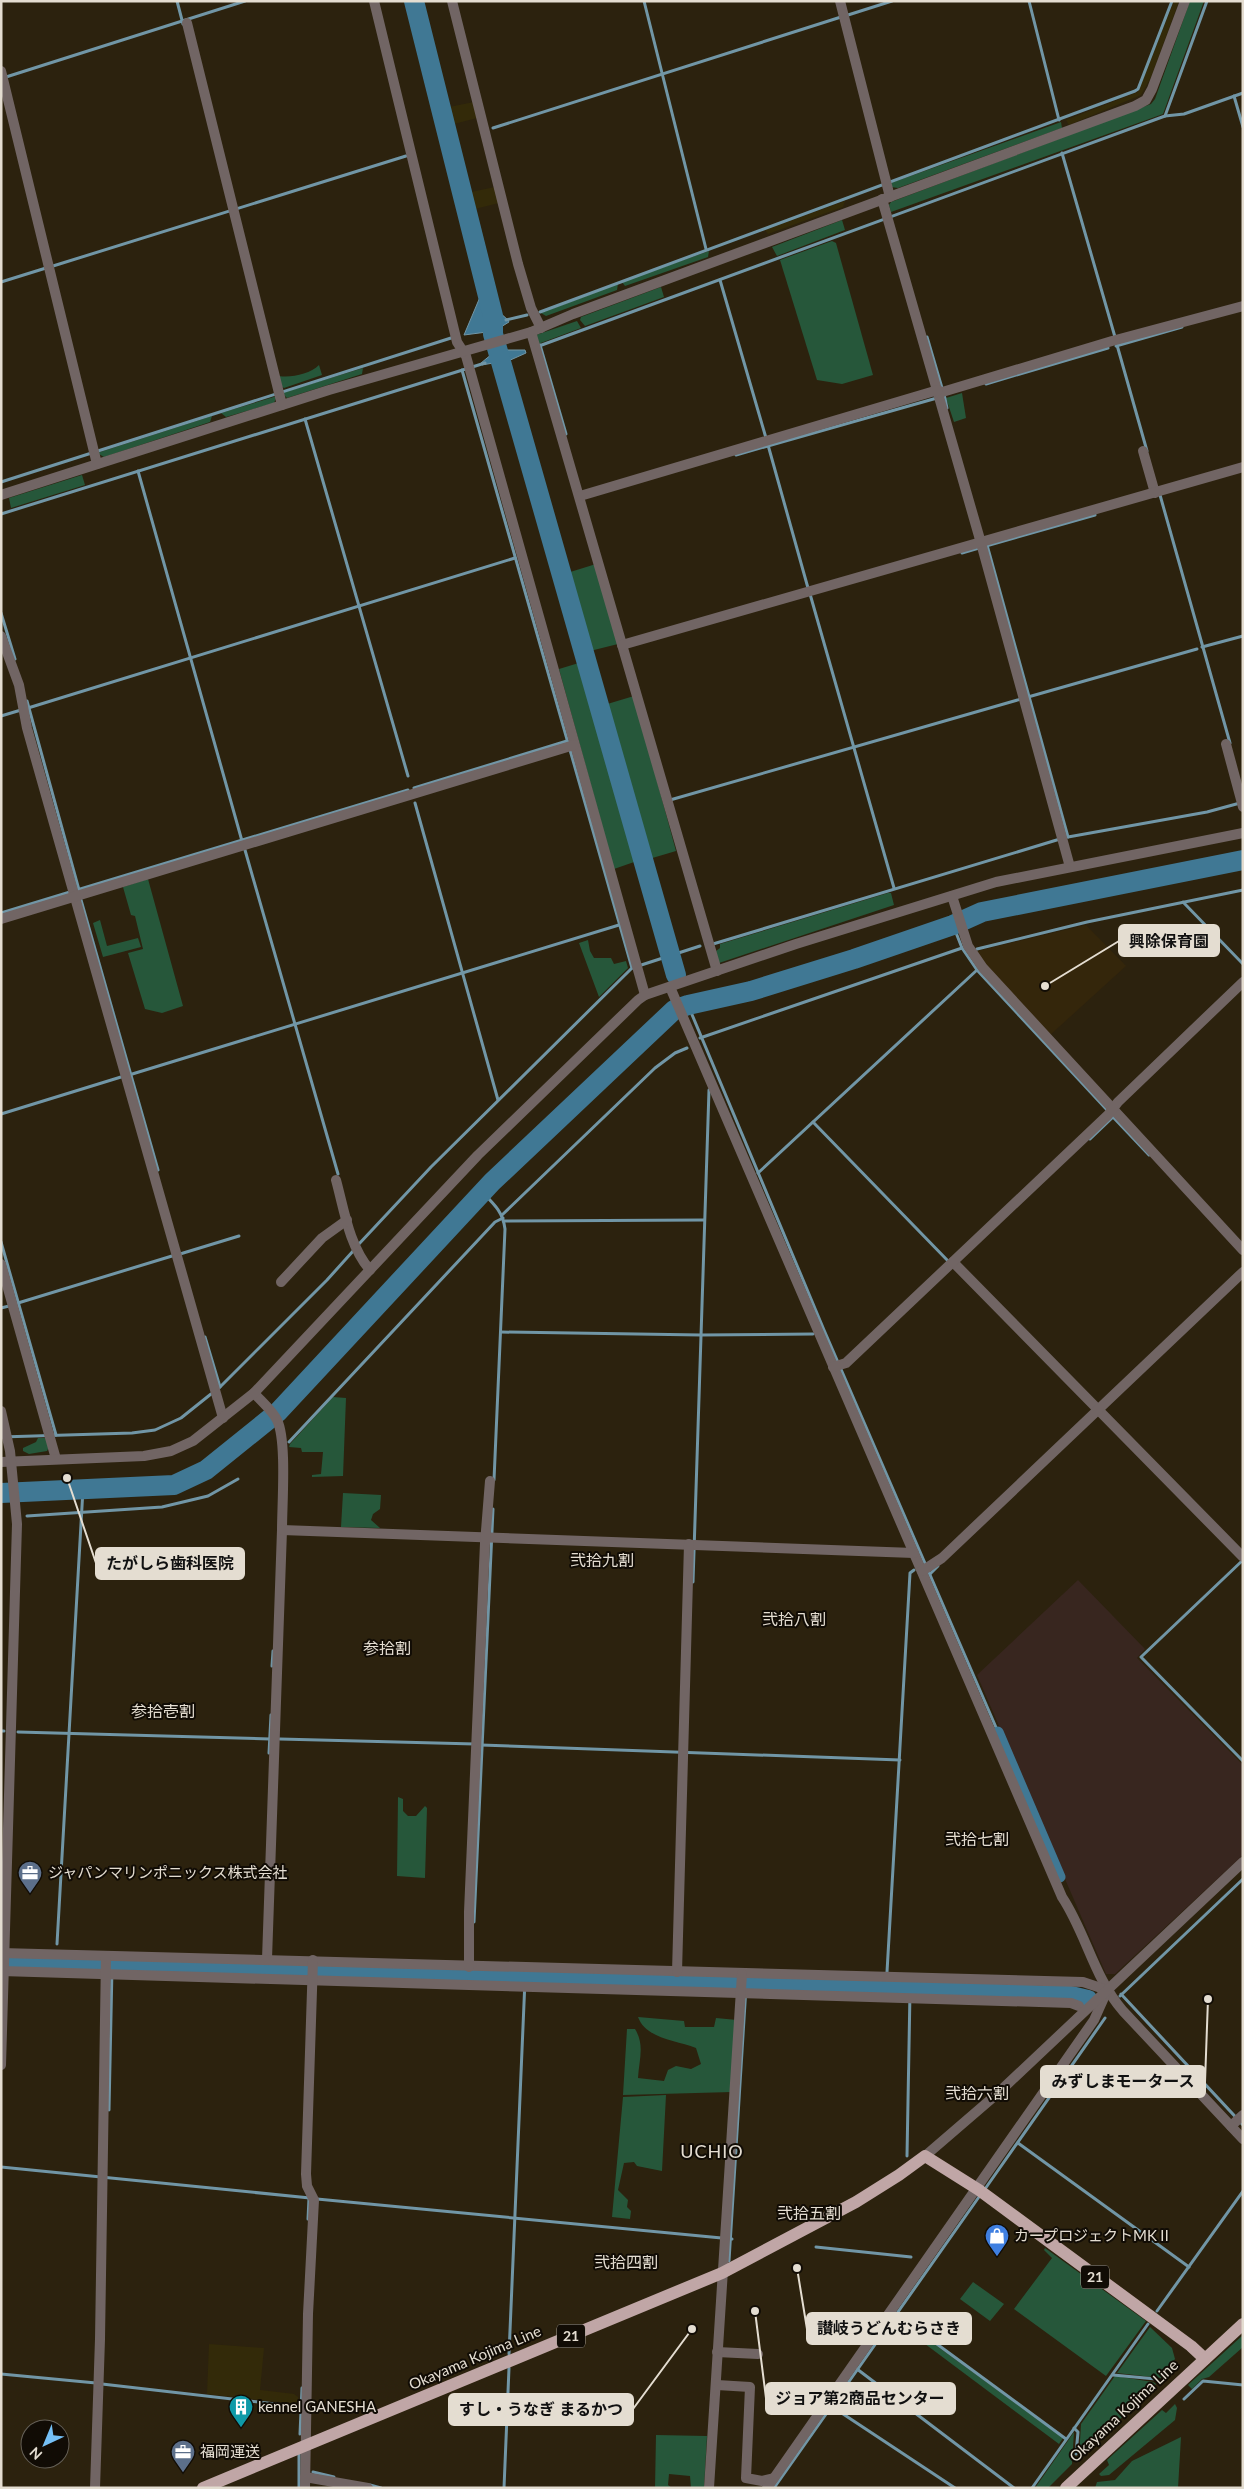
<svg xmlns="http://www.w3.org/2000/svg" width="1244" height="2489" font-family="Lato,'Noto Sans JP',sans-serif">
  <style>
    .industrial { fill: #38261f }
    .built { fill: #34260b }
    .green { fill: #26573a }
    .sand { fill: #332a09 }
    .water { fill: #407894; stroke: #7196a6 }
    .lines { fill: none; stroke-linecap: round; stroke-linejoin: round }
    .stream { stroke: #7196a6; stroke-width: 3 }
    .canal { stroke: #407894; stroke-width: 11 }
    .river { stroke: #407894; stroke-width: 20 }
    .minor { stroke: #716564; stroke-width: 10 }
    .tertiary { stroke: #716564; stroke-width: 10 }
    .primary { stroke: #c0a6a6; stroke-width: 12 }
    .labels { text-anchor: middle; stroke-width: 4; stroke-linejoin: round; paint-order: stroke }
    .shield { fill: #110c05; stroke: #a59e94; stroke-width: 1 }
    .shield-label { font-size: 14px; font-weight: bold; fill: #e4ddd1 }
    .poi-label { font-size: 15px; fill: #e4ddd1; stroke: #110c05; text-anchor: start }
    .street-label { font-size: 15px; fill: #e4ddd1; stroke: #110c05 }
    .neighbourhood-label { font-size: 16px; fill: #e4ddd1; stroke: #110c05 }
    .quarter-label { font-size: 18px; letter-spacing: 1px; fill: #e4ddd1; stroke: #110c05 }
    .leader { fill: none; stroke: #e4ddd1; stroke-width: 2 }
    .callout-dot { fill: #e4ddd1; stroke: #110c05; stroke-width: 2 }
    .callout { fill: #e4ddd1; stroke: #e4ddd1; stroke-width: 2 }
    .callout-label { font-size: 16px; text-anchor: middle; font-weight: bold; fill: #111 }
  </style>
  <rect width="100%" height="100%" fill="#2c220e"/>
  <polygon class="industrial" points="1078,1580 1145,1649 1137,1658 1243,1765 1243,1855 1115,1974 1106,1974 977,1675"/>
  <polygon class="built" points="1086,925 1126,966 1049,1036 985,966 977,951"/>
  <g class="green">
    <polygon points="1190,1 1204,1 1163,114 891,212 889,205 891,202 1151,104 1155,99"/>
    <polygon points="1061,122 1062,128 898,188 891,187 891,183"/>
    <polygon points="842,220 845,230 777,256 772,247"/>
    <polygon points="832,241 836,243 873,375 842,384 817,380 780,260"/>
    <polygon points="709,251 708,257 625,286 622,282"/>
    <polygon points="618,284 617,290 546,316 541,313"/>
    <polygon points="661,287 664,297 585,326 580,320 581,317"/>
    <polygon points="577,321 581,328 538,344 536,335"/>
    <path d="M319,365L322,375L284,388L281,386L279,376C291,378 310,374 319,365Z"/>
    <polygon points="363,368 362,374 287,398 282,393"/>
    <polygon points="962,393 966,418 954,422 946,398"/>
    <polygon points="277,396 274,403 226,417 221,413"/>
    <polygon points="212,416 210,422 104,457 97,453"/>
    <polygon points="82,475 85,485 11,508 9,498"/>
    <polygon points="596,564 618,644 590,651 567,573"/>
    <polygon points="582,662 637,861 614,869 559,669"/>
    <polygon points="634,696 676,851 649,859 604,705"/>
    <polygon points="148,879 183,1006 162,1013 145,1009 128,953 143,949 135,916 131,915 123,887"/>
    <polygon points="888,893 891,893 894,905 719,963 716,951 720,948 720,944"/>
    <polygon points="100,920 107,946 138,938 141,947 103,957 93,923"/>
    <polygon points="588,940 590,951 594,958 611,958 614,964 626,961 628,968 599,997 579,943"/>
    <polygon points="333,1397 346,1398 343,1476 312,1477 312,1475 321,1474 323,1452 302,1452 301,1448 289,1447 290,1444"/>
    <polygon points="38,1438 47,1438 49,1447 47,1451 29,1454 23,1451 23,1448 36,1442"/>
    <polygon points="343,1493 381,1495 380,1509 373,1514 371,1520 380,1528 341,1527"/>
    <polygon points="398,1797 403,1799 403,1811 408,1816 416,1816 425,1806 427,1808 425,1878 397,1876"/>
    <polygon points="157,1960 271,1965 279,1969 157,1966"/>
    <polygon points="642,1973 714,1976 714,1982 642,1980"/>
    <path d="M638,2017L684,2021L685,2027H714L716,2018L737,2020L732,2092L623,2095L627,2029H635C645,2045 639,2060 638,2078L664,2081L668,2070L676,2066L691,2069L701,2064L696,2048C676,2040 646,2039 638,2017Z"/>
    <polygon points="666,2095 662,2171 637,2166 634,2162 624,2163 618,2190 628,2200 627,2207 631,2211 630,2219 612,2217 623,2097"/>
    <polygon points="1045,2248 1146,2321 1106,2376 1014,2309 1052,2258 1044,2250"/>
    <polygon points="973,2282 1004,2304 990,2321 960,2299"/>
    <polygon points="900,2319 1063,2438 1059,2444 897,2323"/>
    <polygon points="1150,2327 1172,2348 1175,2359 1161,2378 1117,2373"/>
    <polygon points="1243,2335 1243,2347 1209,2377 1202,2379 1192,2389 1188,2385"/>
    <polygon points="1115,2376 1153,2382 1156,2384 1079,2459 1081,2424"/>
    <polygon points="1175,2404 1177,2408 1175,2420 1109,2475 1101,2476 1099,2474 1109,2465 1107,2460 1162,2410 1166,2413"/>
    <polygon points="1074,2432 1072,2464 1048,2488 1035,2488"/>
    <polygon points="656,2435 707,2436 704,2488 691,2488 690,2476 669,2474 668,2485 672,2488 655,2488"/>
    <polygon points="1181,2437 1178,2488 1095,2488 1097,2482 1115,2480 1132,2461"/>
  </g>
  <g class="sand">
    <polygon points="1174,1 1179,1 1151,77 1141,95 1069,125 1066,120 1138,92"/>
    <polygon points="474,102 477,118 454,124 449,107"/>
    <polygon points="495,187 499,203 475,209 471,192"/>
    <polygon points="845,201 843,207 768,234 765,230"/>
    <polygon points="209,2344 264,2348 260,2390 294,2394 298,2397 298,2404 207,2394"/>
  </g>
  <polygon class="water" points="491,289 498,311 508,320 509,322 496,330 505,350 525,350 526,353 497,366 493,363 482,365 481,363 492,354 487,332 464,335 483,290"/>
  <g class="lines">
    <g class="stream">
      <polyline points="177,1 183,24"/>
      <polyline points="644,1 706,249"/>
      <polyline points="1029,1 1059,120"/>
      <polyline points="848,15 892,1"/>
      <polyline points="6,77 245,1"/>
      <polyline points="1234,96 1243,127"/>
      <polyline points="1165,116 1184,114 1243,93"/>
      <polyline points="493,128 841,17"/>
      <polyline points="1062,153 1115,337"/>
      <polyline points="53,266 406,156"/>
      <polyline points="720,280 766,438"/>
      <polyline points="1,282 46,268"/>
      <polyline points="540,312 1135,91 1138,89 1172,1"/>
      <polyline points="506,320 527,315"/>
      <polyline points="927,337 942,388"/>
      <polyline points="540,345 566,434"/>
      <polyline points="1117,345 1147,451"/>
      <polyline points="539,346 1165,116 1207,1"/>
      <polyline points="1116,346 1182,327"/>
      <polyline points="462,370 632,968"/>
      <polyline points="986,384 1108,348"/>
      <polyline points="944,394 947,408"/>
      <polyline points="305,419 408,776"/>
      <polyline points="768,445 808,588"/>
      <polyline points="736,455 937,398"/>
      <polyline points="138,471 242,841"/>
      <polyline points="1,482 451,338"/>
      <polyline points="1160,495 1230,743"/>
      <polyline points="1,514 485,363"/>
      <polyline points="987,545 1068,837"/>
      <polyline points="986,546 1095,515"/>
      <polyline points="962,553 979,548"/>
      <polyline points="810,594 894,888"/>
      <polyline points="1,613 15,659"/>
      <polyline points="1202,647 1243,636"/>
      <polyline points="1028,697 1197,649"/>
      <polyline points="27,701 79,890"/>
      <polyline points="28,708 515,558"/>
      <polyline points="1,716 21,710"/>
      <polyline points="414,788 567,741"/>
      <polyline points="670,800 1021,699"/>
      <polyline points="415,803 498,1100"/>
      <polyline points="1068,837 1207,812 1240,803"/>
      <polyline points="245,850 338,1174"/>
      <polyline points="77,890 408,790"/>
      <polyline points="81,900 158,1170"/>
      <polyline points="1183,902 1243,964"/>
      <polyline points="1,913 70,892"/>
      <polyline points="953,925 962,948 977,970 1108,1111"/>
      <polyline points="713,944 1060,839"/>
      <polyline points="977,949 1087,922 1243,890"/>
      <polyline points="688,1005 824,1330 998,1732"/>
      <polyline points="700,1038 962,948"/>
      <polyline points="129,1075 619,925"/>
      <polyline points="1,1114 121,1077"/>
      <polyline points="813,1122 950,1263"/>
      <polyline points="1090,1139 1113,1117 1149,1155"/>
      <polyline points="758,1173 977,970"/>
      <path d="M482,1192C494,1204 503,1212 505,1229L494,1480"/>
      <polyline points="502,1215 655,1068 675,1053 687,1048"/>
      <polyline points="504,1221 704,1220"/>
      <polyline points="1,1242 56,1435"/>
      <polyline points="358,1245 431,1167 632,968 700,946"/>
      <polyline points="180,1254 239,1236"/>
      <polyline points="18,1303 172,1256"/>
      <polyline points="1,1308 9,1306"/>
      <polyline points="501,1332 701,1335 813,1334"/>
      <polyline points="205,1337 220,1387"/>
      <polyline points="219,1388 327,1280 354,1250"/>
      <polyline points="269,1420 272,1423"/>
      <polyline points="1,1437 132,1433 155,1430 181,1418 211,1394"/>
      <polyline points="289,1442 495,1222 503,1218"/>
      <polyline points="27,1516 162,1507 208,1496 238,1479"/>
      <polyline points="1243,1560 1141,1657 1243,1761"/>
      <polyline points="930,1574 938,1566"/>
      <polyline points="693,1582 709,1090"/>
      <polyline points="272,1666 273,1651"/>
      <polyline points="1,1731 4,1731"/>
      <polyline points="18,1732 270,1739"/>
      <polyline points="280,1739 475,1744"/>
      <polyline points="481,1745 900,1760"/>
      <polyline points="269,1753 271,1715"/>
      <polyline points="474,1922 493,1509"/>
      <polyline points="57,1944 83,1489"/>
      <polyline points="56,1966 56,1964"/>
      <polyline points="264,1972 264,1969"/>
      <polyline points="887,1972 910,1573 914,1570"/>
      <polyline points="472,1975 472,1979"/>
      <polyline points="682,1985 682,1982"/>
      <polyline points="887,1988 888,1992"/>
      <polyline points="1121,1994 1243,2125"/>
      <polyline points="1120,1996 1243,1879"/>
      <polyline points="109,2110 112,1968"/>
      <polyline points="1018,2143 1189,2267"/>
      <polyline points="907,2156 910,1992"/>
      <polyline points="1,2167 310,2198"/>
      <polyline points="985,2189 1105,2018"/>
      <polyline points="317,2199 732,2239"/>
      <polyline points="308,2219 309,2198"/>
      <polyline points="816,2247 911,2257"/>
      <polyline points="729,2261 746,1987"/>
      <polyline points="1157,2311 1243,2191"/>
      <polyline points="896,2314 1066,2439"/>
      <polyline points="509,2354 525,1980"/>
      <polyline points="857,2369 1014,2488"/>
      <polyline points="1,2374 96,2383"/>
      <polyline points="1113,2375 1156,2379"/>
      <polyline points="102,2384 301,2407"/>
      <polyline points="1184,2399 1203,2381 1243,2385"/>
      <polyline points="831,2406 955,2488"/>
      <polyline points="1074,2428 1078,2432 1076,2454"/>
      <polyline points="300,2434 302,2388"/>
      <polyline points="313,2472 334,2477"/>
      <polyline points="370,2485 381,2488"/>
      <polyline points="299,2488 299,2454"/>
      <polyline points="504,2488 509,2368"/>
      <polyline points="774,2488 981,2194"/>
      <polyline points="1032,2488 1148,2324"/>
    </g>
    <polyline class="canal" points="998,1732 1060,1877"/>
    <g class="river">
      <polyline points="414,1 493,316 493,334 676,975"/>
      <polyline points="1,1493 174,1485 206,1470 278,1412 492,1182 674,1010 688,1005 751,991 854,959 953,925 982,912 1243,860"/>
      <polyline points="1,1965 1071,1996 1088,2000"/>
    </g>
    <g class="minor">
      <polyline points="374,1 457,342 466,356 645,995"/>
      <polyline points="452,1 518,264 531,308 541,328"/>
      <polyline points="840,1 890,197"/>
      <polyline points="187,23 282,405"/>
      <polyline points="1,71 97,464"/>
      <polyline points="882,199 981,543 1070,867"/>
      <polyline points="531,332 717,971"/>
      <polyline points="939,393 1112,341 1243,306"/>
      <polyline points="1143,451 1155,493"/>
      <polyline points="580,496 938,390"/>
      <polyline points="1,636 19,685 27,728 49,806 223,1418"/>
      <polyline points="622,645 1243,467"/>
      <polyline points="1226,744 1243,807"/>
      <polyline points="952,896 968,946 983,968 1243,1250"/>
      <polyline points="1,919 574,745"/>
      <path d="M670,987L1062,1897C1086,1933 1094,1978 1123,2011L1243,2139"/>
      <path d="M336,1180C344,1209 349,1246 370,1270"/>
      <polyline points="953,1262 1243,1557"/>
      <polyline points="1,1264 56,1459"/>
      <polyline points="281,1282 322,1238 347,1220"/>
      <polyline points="833,1367 846,1363 1108,1115 1118,1102 1243,982"/>
      <path d="M254,1393C261,1401 272,1410 277,1420C287,1440 282,1504 282,1530L267,1959"/>
      <polyline points="1,1462 144,1456 171,1451 193,1441 254,1393 478,1155 638,1000 645,995 796,944 996,882 1243,833"/>
      <polyline points="282,1530 914,1553"/>
      <polyline points="922,1571 942,1558 1243,1272"/>
      <polyline points="1,1953 1083,1982 1107,1990"/>
      <polyline points="469,1967 469,1912 485,1543 490,1481"/>
      <polyline points="1,1971 1071,2003 1079,2006"/>
      <polyline points="677,1972 689,1544"/>
      <polyline points="1231,2126 1243,2115"/>
      <polyline points="717,2352 758,2354"/>
      <polyline points="717,2385 750,2387 746,2478 762,2481 774,2478"/>
      <polyline points="305,2477 368,2488"/>
      <polyline points="95,2488 100,2339 106,1956"/>
      <polyline points="305,2488 308,2314 314,2200 307,2186 306,2174 313,1960"/>
      <polyline points="709,2488 742,1974"/>
      <polyline points="767,2488 1094,2020 1107,1991"/>
    </g>
    <g class="tertiary">
      <polyline points="1,495 329,390 531,332 573,314 1135,106 1146,100 1152,89 1185,1"/>
      <polyline points="1,1411 10,1451 17,1524 1,2065"/>
      <polyline points="925,2156 997,2094 1243,1862"/>
    </g>
    <g class="primary">
      <polyline points="203,2488 722,2273 856,2202 899,2175 925,2156 979,2190 1191,2346 1205,2359"/>
      <polyline points="1066,2488 1243,2324"/>
    </g>
  </g>
  <defs>
    <symbol id="office-pin" viewBox="-11 -11 22 30"><path d="M0 17L-7.5 6A9.5 9.5 0 1 1 7.5 6Z" fill="#5c6f8a" stroke="#110c05"/><path d="M-6-3h4V-5.5h4V-3h4V5H-6ZM-1-4.5V-3h2v-1.5ZM-6 0V1H6V0Z" fill="#fff"/></symbol>
    <symbol id="shop-pin" viewBox="-11 -11 22 30"><path d="M0 17L-7.5 6A9.5 9.5 0 1 1 7.5 6Z" fill="#3f7fe0" stroke="#110c05"/><path d="M-5-2.5h2.3a2.7 3.5 0 0 1 5.4 0H5L5.5 6h-11ZM-1.5-2.5h3a1.5 2.3 0 0 0-3 0Z" fill="#fff"/></symbol>
    <symbol id="building-pin" viewBox="-11 -11 22 30"><path d="M0 17L-7.5 6A9.5 9.5 0 1 1 7.5 6Z" fill="#0f9aa8" stroke="#110c05"/><path d="M-4-6H4V6H1V3H-1V6H-4ZM-2.5-4.3h1.7v1.8h-1.7ZM.8-4.3h1.7v1.8H.8ZM-2.5-1h1.7V.8h-1.7ZM.8-1h1.7V.8H.8Z" fill="#fff"/></symbol>
  </defs>
  <g fill-rule="evenodd">
    <use href="#office-pin" x="16" y="1859" width="28" height="38"/>
    <use href="#shop-pin" x="983" y="2222" width="28" height="38"/>
    <use href="#building-pin" x="227" y="2393" width="28" height="38"/>
    <use href="#office-pin" x="169" y="2438" width="28" height="38"/>
  </g>
  <g class="labels">
    <g class="shield">
      <rect x="1081" y="2265.5" width="28" height="23" rx="4"/>
      <rect x="557" y="2324.5" width="28" height="23" rx="4"/>
    </g>
    <g class="shield-label">
      <text x="1095" y="2282">21</text>
      <text x="571" y="2341">21</text>
    </g>
    <g class="poi-label">
      <text x="48" y="1878">ジャパンマリンポニックス株式会社</text>
      <text x="1014" y="2241">カープロジェクトMKⅡ</text>
      <text x="258" y="2412">kennel GANESHA</text>
      <text x="200" y="2457">福岡運送</text>
    </g>
    <g class="street-label">
      <text transform="translate(475 2358) rotate(-23)" y="5">Okayama Kojima Line</text>
      <text transform="translate(1124 2411) rotate(-43)" y="5">Okayama Kojima Line</text>
    </g>
    <g class="neighbourhood-label">
      <text x="602" y="1566">弐拾九割</text>
      <text x="794" y="1625">弐拾八割</text>
      <text x="387" y="1654">参拾割</text>
      <text x="163" y="1717">参拾壱割</text>
      <text x="977" y="1845">弐拾七割</text>
      <text x="977" y="2099">弐拾六割</text>
      <text x="809" y="2219">弐拾五割</text>
      <text x="626" y="2268">弐拾四割</text>
    </g>
    <g class="quarter-label">
      <text x="712" y="2158">UCHIO</text>
    </g>
  </g>
  <path class="leader" d="M1045 986L1119 941M67 1478L96 1563M1208 1999L1205 2082M797 2268L807 2329M755 2311L766 2398M692 2329L633 2409"/>
  <g class="callout-dot">
    <circle cx="1045" cy="986" r="5"/>
    <circle cx="67" cy="1478" r="5"/>
    <circle cx="1208" cy="1999" r="5"/>
    <circle cx="797" cy="2268" r="5"/>
    <circle cx="755" cy="2311" r="5"/>
    <circle cx="692" cy="2329" r="5"/>
  </g>
  <g class="callout">
    <rect x="1119" y="925" width="100" height="31" rx="5"/>
    <rect x="96" y="1548" width="148" height="31" rx="5"/>
    <rect x="1041" y="2066" width="164" height="31" rx="5"/>
    <rect x="807" y="2313" width="164" height="31" rx="5"/>
    <rect x="766" y="2383" width="189" height="31" rx="5"/>
    <rect x="449" y="2394" width="184" height="31" rx="5"/>
  </g>
  <g class="callout-label">
    <text x="1169" y="947">興除保育園</text>
    <text x="170" y="1569">たがしら歯科医院</text>
    <text x="1123" y="2087">みずしまモータース</text>
    <text x="889" y="2334">讃岐うどんむらさき</text>
    <text x="860" y="2404">ジョア第2商品センター</text>
    <text x="541" y="2415">すし・うなぎ まるかつ</text>
  </g>
  <rect width="1244" height="2489" fill="none" stroke="#e4ddd1" stroke-width="5"/>
  <g transform="translate(45 2444) rotate(224)"><circle r="24" fill="#110c05" stroke="#656057"/>
  <path d="M0-4L9 19L0 12L-9 19Z" fill="#75c0f6"/>
  <text y="-8" font-size="14" font-weight="bold" text-anchor="middle" fill="#e4ddd1">N</text>
  </g>
</svg>
